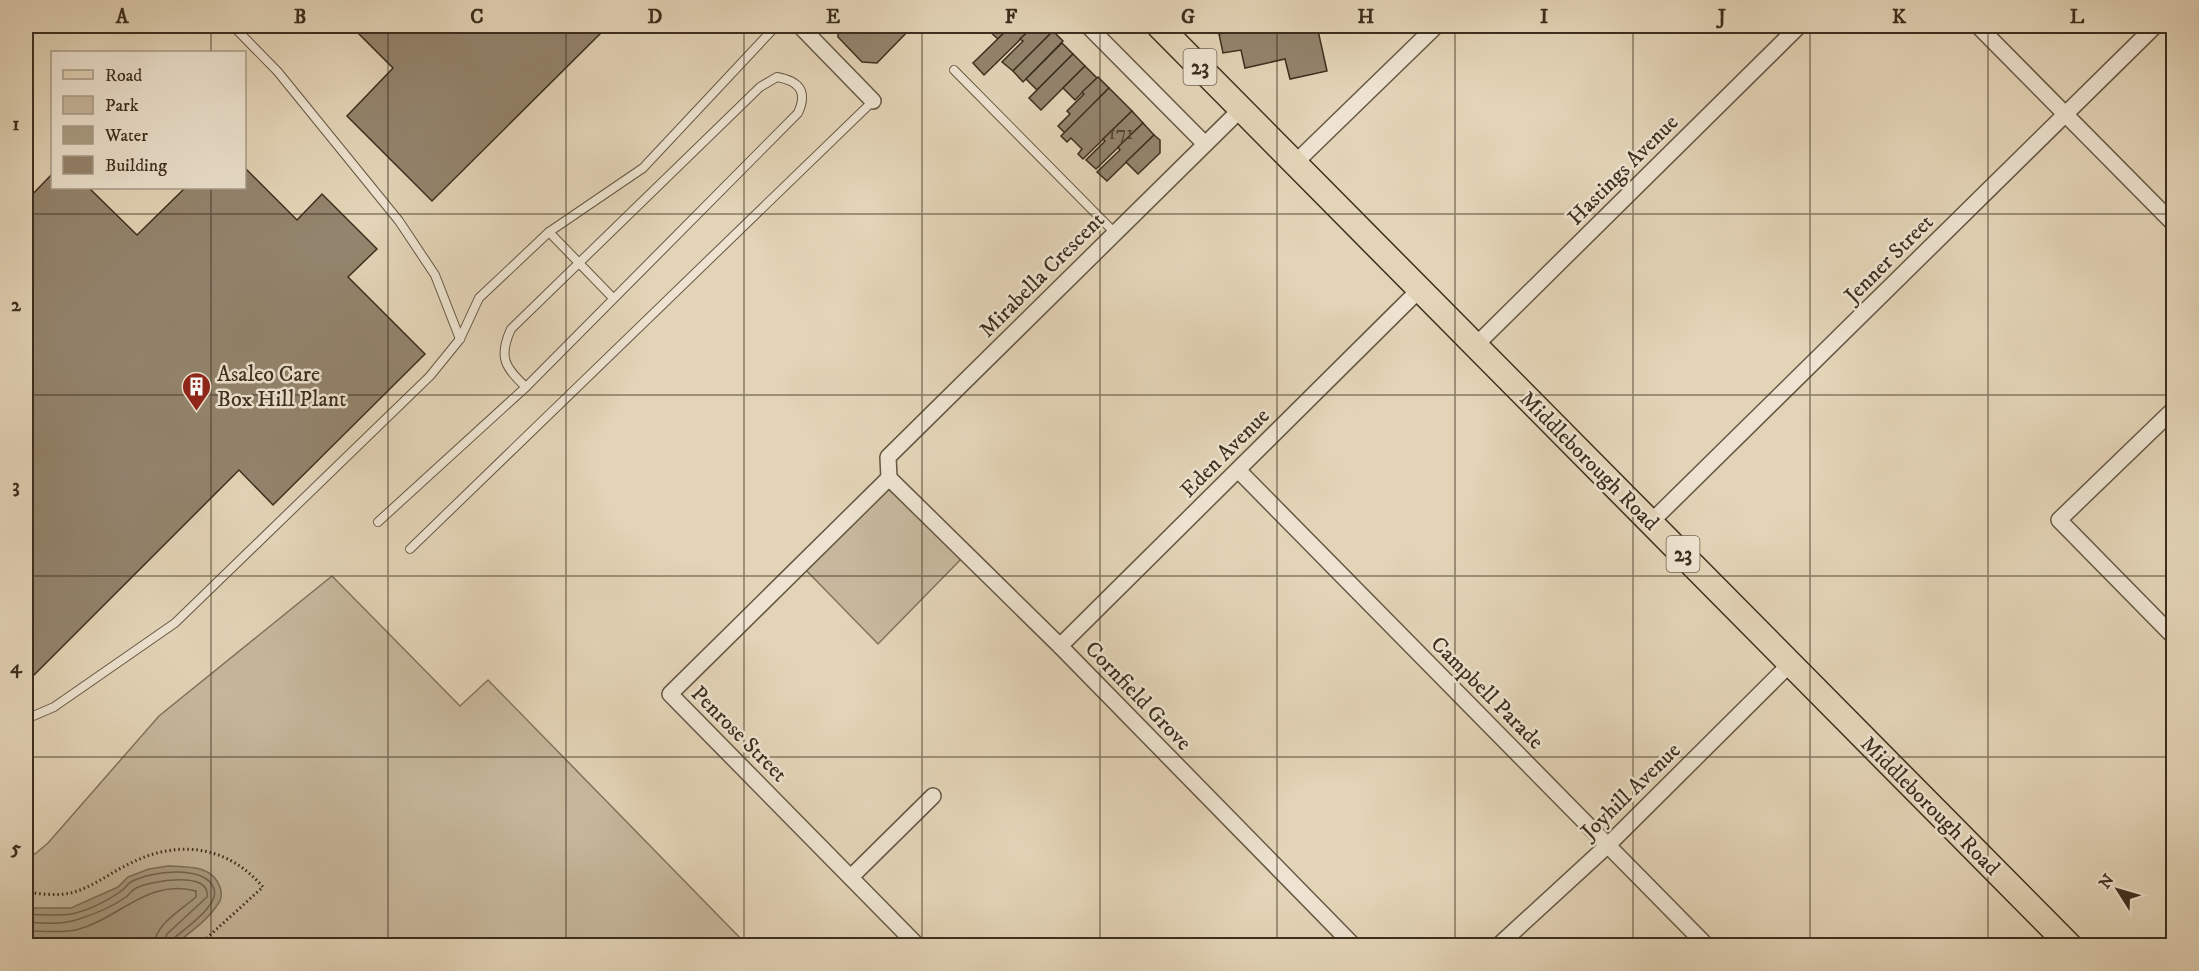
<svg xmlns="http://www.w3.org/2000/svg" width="2199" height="971" font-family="'IM FELL DW Pica',serif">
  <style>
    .green { fill: #c7b89d; stroke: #82735d; stroke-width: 1.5 }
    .water { fill: #aa9c83; stroke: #7e705a; stroke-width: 1.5 }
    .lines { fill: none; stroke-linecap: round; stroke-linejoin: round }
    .shore { stroke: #736550; stroke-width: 1.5 }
    .building { fill: #93846d; stroke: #3c2e1d; stroke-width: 1.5 }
    .service-casing { stroke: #665844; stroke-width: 10 }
    .minor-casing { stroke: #665844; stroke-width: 18 }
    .primary-casing { stroke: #3c2e1d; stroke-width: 27 }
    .path { stroke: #3c2e1d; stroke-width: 3; stroke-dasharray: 1.5 3; stroke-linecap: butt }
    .service { stroke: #ede3d0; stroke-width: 8 }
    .minor { stroke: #ede3d0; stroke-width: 15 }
    .primary { stroke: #e3d4b7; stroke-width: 24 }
    .grid { fill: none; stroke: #3c2e1d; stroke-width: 1.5; stroke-opacity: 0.55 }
    .labels { text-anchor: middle; stroke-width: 5; stroke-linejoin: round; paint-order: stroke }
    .number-label { font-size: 20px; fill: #524431 }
    .shield { fill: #ede3d0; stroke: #716453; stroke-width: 1.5 }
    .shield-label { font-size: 21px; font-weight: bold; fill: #3c2e1d }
    .street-label { font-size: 22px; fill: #3c2e1d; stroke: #ede3d0 }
    .poi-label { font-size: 22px; fill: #3c2e1d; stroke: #ede3d0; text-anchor: start }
    .neatline { fill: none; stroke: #3c2e1d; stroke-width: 2 }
    .grid-label { font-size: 20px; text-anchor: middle; font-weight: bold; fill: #3c2e1d }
  </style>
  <rect width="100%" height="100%" fill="#e3d4b7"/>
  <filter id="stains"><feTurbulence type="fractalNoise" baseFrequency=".00333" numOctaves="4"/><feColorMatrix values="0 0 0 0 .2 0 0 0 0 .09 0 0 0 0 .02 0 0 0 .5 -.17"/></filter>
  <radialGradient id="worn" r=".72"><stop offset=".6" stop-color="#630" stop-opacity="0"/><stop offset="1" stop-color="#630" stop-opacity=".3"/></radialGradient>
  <g class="green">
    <polygon points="889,478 966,554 878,644 801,565"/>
    <polygon points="332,576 460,706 488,680 747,945 26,945 26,852 35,854 48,843 159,716"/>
  </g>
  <path class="water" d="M168,866C188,867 212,865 220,887C222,893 222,899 218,904C208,920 188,934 174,945H26V908H71L118,887L128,877L149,869Z"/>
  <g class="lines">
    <g class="shore">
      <path d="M26,914C40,915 57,916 71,914C87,911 108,901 121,891C125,889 127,884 131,882C149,871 206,864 214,889C220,905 184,929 173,939L171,946"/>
      <path d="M26,922C41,923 61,925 76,920C92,915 112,907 126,897C130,894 132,890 136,888C150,881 212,870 207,897L167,934L163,946"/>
      <path d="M26,931C42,931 61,933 76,930C121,918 147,878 196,891V897C181,910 155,924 154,946"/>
    </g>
  </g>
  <g class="building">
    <polygon points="351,26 608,26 432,201 347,116 393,68"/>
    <polygon points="838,26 913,26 877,63 862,62 838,37"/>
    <polygon points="989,26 1011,26 998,39 986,28"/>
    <polygon points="1011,26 1034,26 984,75 973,63"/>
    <polygon points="1034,26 1048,26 1053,31 1013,71 1002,62 1023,41 1020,39"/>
    <polygon points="1257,26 1317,26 1327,71 1290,79 1285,59 1245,68 1241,50 1223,53 1219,34"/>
    <polygon points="1053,31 1063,41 1023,82 1013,71"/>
    <polygon points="1062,43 1073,54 1037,90 1026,79"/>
    <polygon points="1073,54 1085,66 1041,110 1029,98"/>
    <polygon points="1085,66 1097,78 1075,100 1063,88"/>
    <polygon points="1098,77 1109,88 1065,133 1058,126 1070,114 1067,111 1084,94 1082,92"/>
    <polygon points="1109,88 1132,111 1083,159 1078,154 1082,149 1071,138 1067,142 1061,136"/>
    <polygon points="1132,111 1143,123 1096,169 1086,160 1105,141 1103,139"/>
    <polygon points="1143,123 1154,135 1107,181 1097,172 1120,150 1118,147"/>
    <polygon points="1154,135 1160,140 1160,153 1138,174 1126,162"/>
    <polygon points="244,167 297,220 322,194 377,249 348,277 425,354 273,505 239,470 26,683 26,201 52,174 52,188 89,188 137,235 185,188 244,188"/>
  </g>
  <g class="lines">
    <defs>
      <g id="service">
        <polyline points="233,26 278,72 399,221 435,275 460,339"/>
        <polyline points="954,70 1114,232"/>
        <path d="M777,77C799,81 808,91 798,113L526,387C505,368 498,357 511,329L760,87Z"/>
        <polyline points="549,232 613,298"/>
        <polyline points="378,522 526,387"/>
        <polyline points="410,549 873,101"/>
        <polyline points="26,719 54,707 175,623 430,376 460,339 479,298 549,232 643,168 776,26"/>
      </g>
      <g id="minor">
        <polyline points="800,26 873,101"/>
        <polyline points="1088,26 1205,144"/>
        <polyline points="1978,26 2174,224"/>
        <polyline points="1295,163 1436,26"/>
        <polyline points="1476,345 1799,26"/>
        <polyline points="2174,409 2059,520 2174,637"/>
        <polyline points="1238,470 1707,946"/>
        <polyline points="889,478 670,694 918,946"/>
        <polyline points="889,478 1060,646 1354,946"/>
        <polyline points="889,478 888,457 1241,109"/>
        <polyline points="1651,522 2155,26"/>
        <polyline points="1060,646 1420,289"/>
        <polyline points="851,877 933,796"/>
        <polyline points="1498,946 1608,845 1791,663"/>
      </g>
      <polyline id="primary" points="1159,26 2070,946"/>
    </defs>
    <use href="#service" class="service-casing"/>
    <use href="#minor" class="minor-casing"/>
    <use href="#primary" class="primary-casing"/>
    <path class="path" d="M26,892C40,894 57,896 71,893C93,887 110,873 129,864C177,839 227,845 263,887L198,946"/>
    <use href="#service" class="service"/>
    <use href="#minor" class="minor"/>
    <use href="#primary" class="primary"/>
  </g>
  <path class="grid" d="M211,26V52M388,26V946M566,26V946M744,26V946M922,26V946M1100,26V946M1277,26V946M1455,26V946M1633,26V946M1810,26V946M1988,26V946M211,188V946M26,214H2174M26,395H2174M26,576H2174M26,757H2174"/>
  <defs>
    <symbol id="building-pin" viewBox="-11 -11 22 30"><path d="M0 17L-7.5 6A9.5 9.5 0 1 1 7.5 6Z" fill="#8f2418" stroke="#ede3d0"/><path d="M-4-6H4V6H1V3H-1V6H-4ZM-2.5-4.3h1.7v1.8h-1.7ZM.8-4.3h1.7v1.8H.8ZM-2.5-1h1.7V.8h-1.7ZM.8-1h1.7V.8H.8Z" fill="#fff"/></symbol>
  </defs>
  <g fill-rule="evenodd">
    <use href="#building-pin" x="180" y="370" width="33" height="45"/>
  </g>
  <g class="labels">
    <g class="number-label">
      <text x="1121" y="139">171</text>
    </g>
    <g class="shield">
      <rect x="1183.5" y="49" width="33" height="36" rx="4.5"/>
      <rect x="1666.5" y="536" width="33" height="36" rx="4.5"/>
    </g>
    <g class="shield-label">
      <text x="1200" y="74">23</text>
      <text x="1683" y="561">23</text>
    </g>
    <g class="street-label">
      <text transform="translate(1622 169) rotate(-45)" y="8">Hastings Avenue</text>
      <text transform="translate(1888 258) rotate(-45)" y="8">Jenner Street</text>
      <text transform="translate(1041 274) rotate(-45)" y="8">Mirabella Crescent</text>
      <text transform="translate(1224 452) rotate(-45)" y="8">Eden Avenue</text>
      <text transform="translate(1590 460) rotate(45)" y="8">Middleborough Road</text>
      <text transform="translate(1488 692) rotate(45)" y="8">Campbell Parade</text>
      <text transform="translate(1139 695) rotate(46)" y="8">Cornfield Grove</text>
      <text transform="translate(740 733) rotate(45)" y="8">Penrose Street</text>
      <text transform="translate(1630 790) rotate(-44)" y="8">Joyhill Avenue</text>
      <text transform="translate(1931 805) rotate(45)" y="8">Middleborough Road</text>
    </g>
    <g class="poi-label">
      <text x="217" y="381">Asaleo Care<tspan x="217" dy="25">Box Hill Plant</tspan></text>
    </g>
  </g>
  <rect width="2199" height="971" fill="none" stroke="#e3d4b7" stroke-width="66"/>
  <rect x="51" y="51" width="195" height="138" fill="#ede3d0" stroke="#a69b88" stroke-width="1.5"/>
  <rect x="63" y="70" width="30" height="9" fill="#e3d4b7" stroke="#a69b88" stroke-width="1.5"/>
  <text x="105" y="81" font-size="18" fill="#3c2e1d">Road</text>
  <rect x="63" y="96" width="30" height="18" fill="#c7b89d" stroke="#a69b88" stroke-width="1.5"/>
  <text x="105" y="111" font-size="18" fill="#3c2e1d">Park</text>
  <rect x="63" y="126" width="30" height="18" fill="#aa9c83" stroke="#a69b88" stroke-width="1.5"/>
  <text x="105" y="141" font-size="18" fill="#3c2e1d">Water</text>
  <rect x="63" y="156" width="30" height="18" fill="#93846d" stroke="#a69b88" stroke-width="1.5"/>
  <text x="105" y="171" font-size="18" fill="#3c2e1d">Building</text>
  <g transform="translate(2118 890) rotate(307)" stroke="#ede3d0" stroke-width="4.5" paint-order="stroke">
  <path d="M0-4.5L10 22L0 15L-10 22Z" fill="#3c2e1d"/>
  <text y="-9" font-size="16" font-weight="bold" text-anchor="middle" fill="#3c2e1d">N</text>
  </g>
  <rect x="33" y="33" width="2133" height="905" class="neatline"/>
  <g class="grid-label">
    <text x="122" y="23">A</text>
    <text x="300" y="23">B</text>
    <text x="477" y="23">C</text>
    <text x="655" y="23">D</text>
    <text x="833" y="23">E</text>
    <text x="1011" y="23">F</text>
    <text x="1188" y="23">G</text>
    <text x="1366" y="23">H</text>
    <text x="1544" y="23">I</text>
    <text x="1722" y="23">J</text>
    <text x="1899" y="23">K</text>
    <text x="2077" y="23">L</text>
    <text x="16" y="130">1</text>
    <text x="16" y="311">2</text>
    <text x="16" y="492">3</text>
    <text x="16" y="673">4</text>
    <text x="16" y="854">5</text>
  </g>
  <rect width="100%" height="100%" filter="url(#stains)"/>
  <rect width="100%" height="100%" fill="url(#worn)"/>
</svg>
